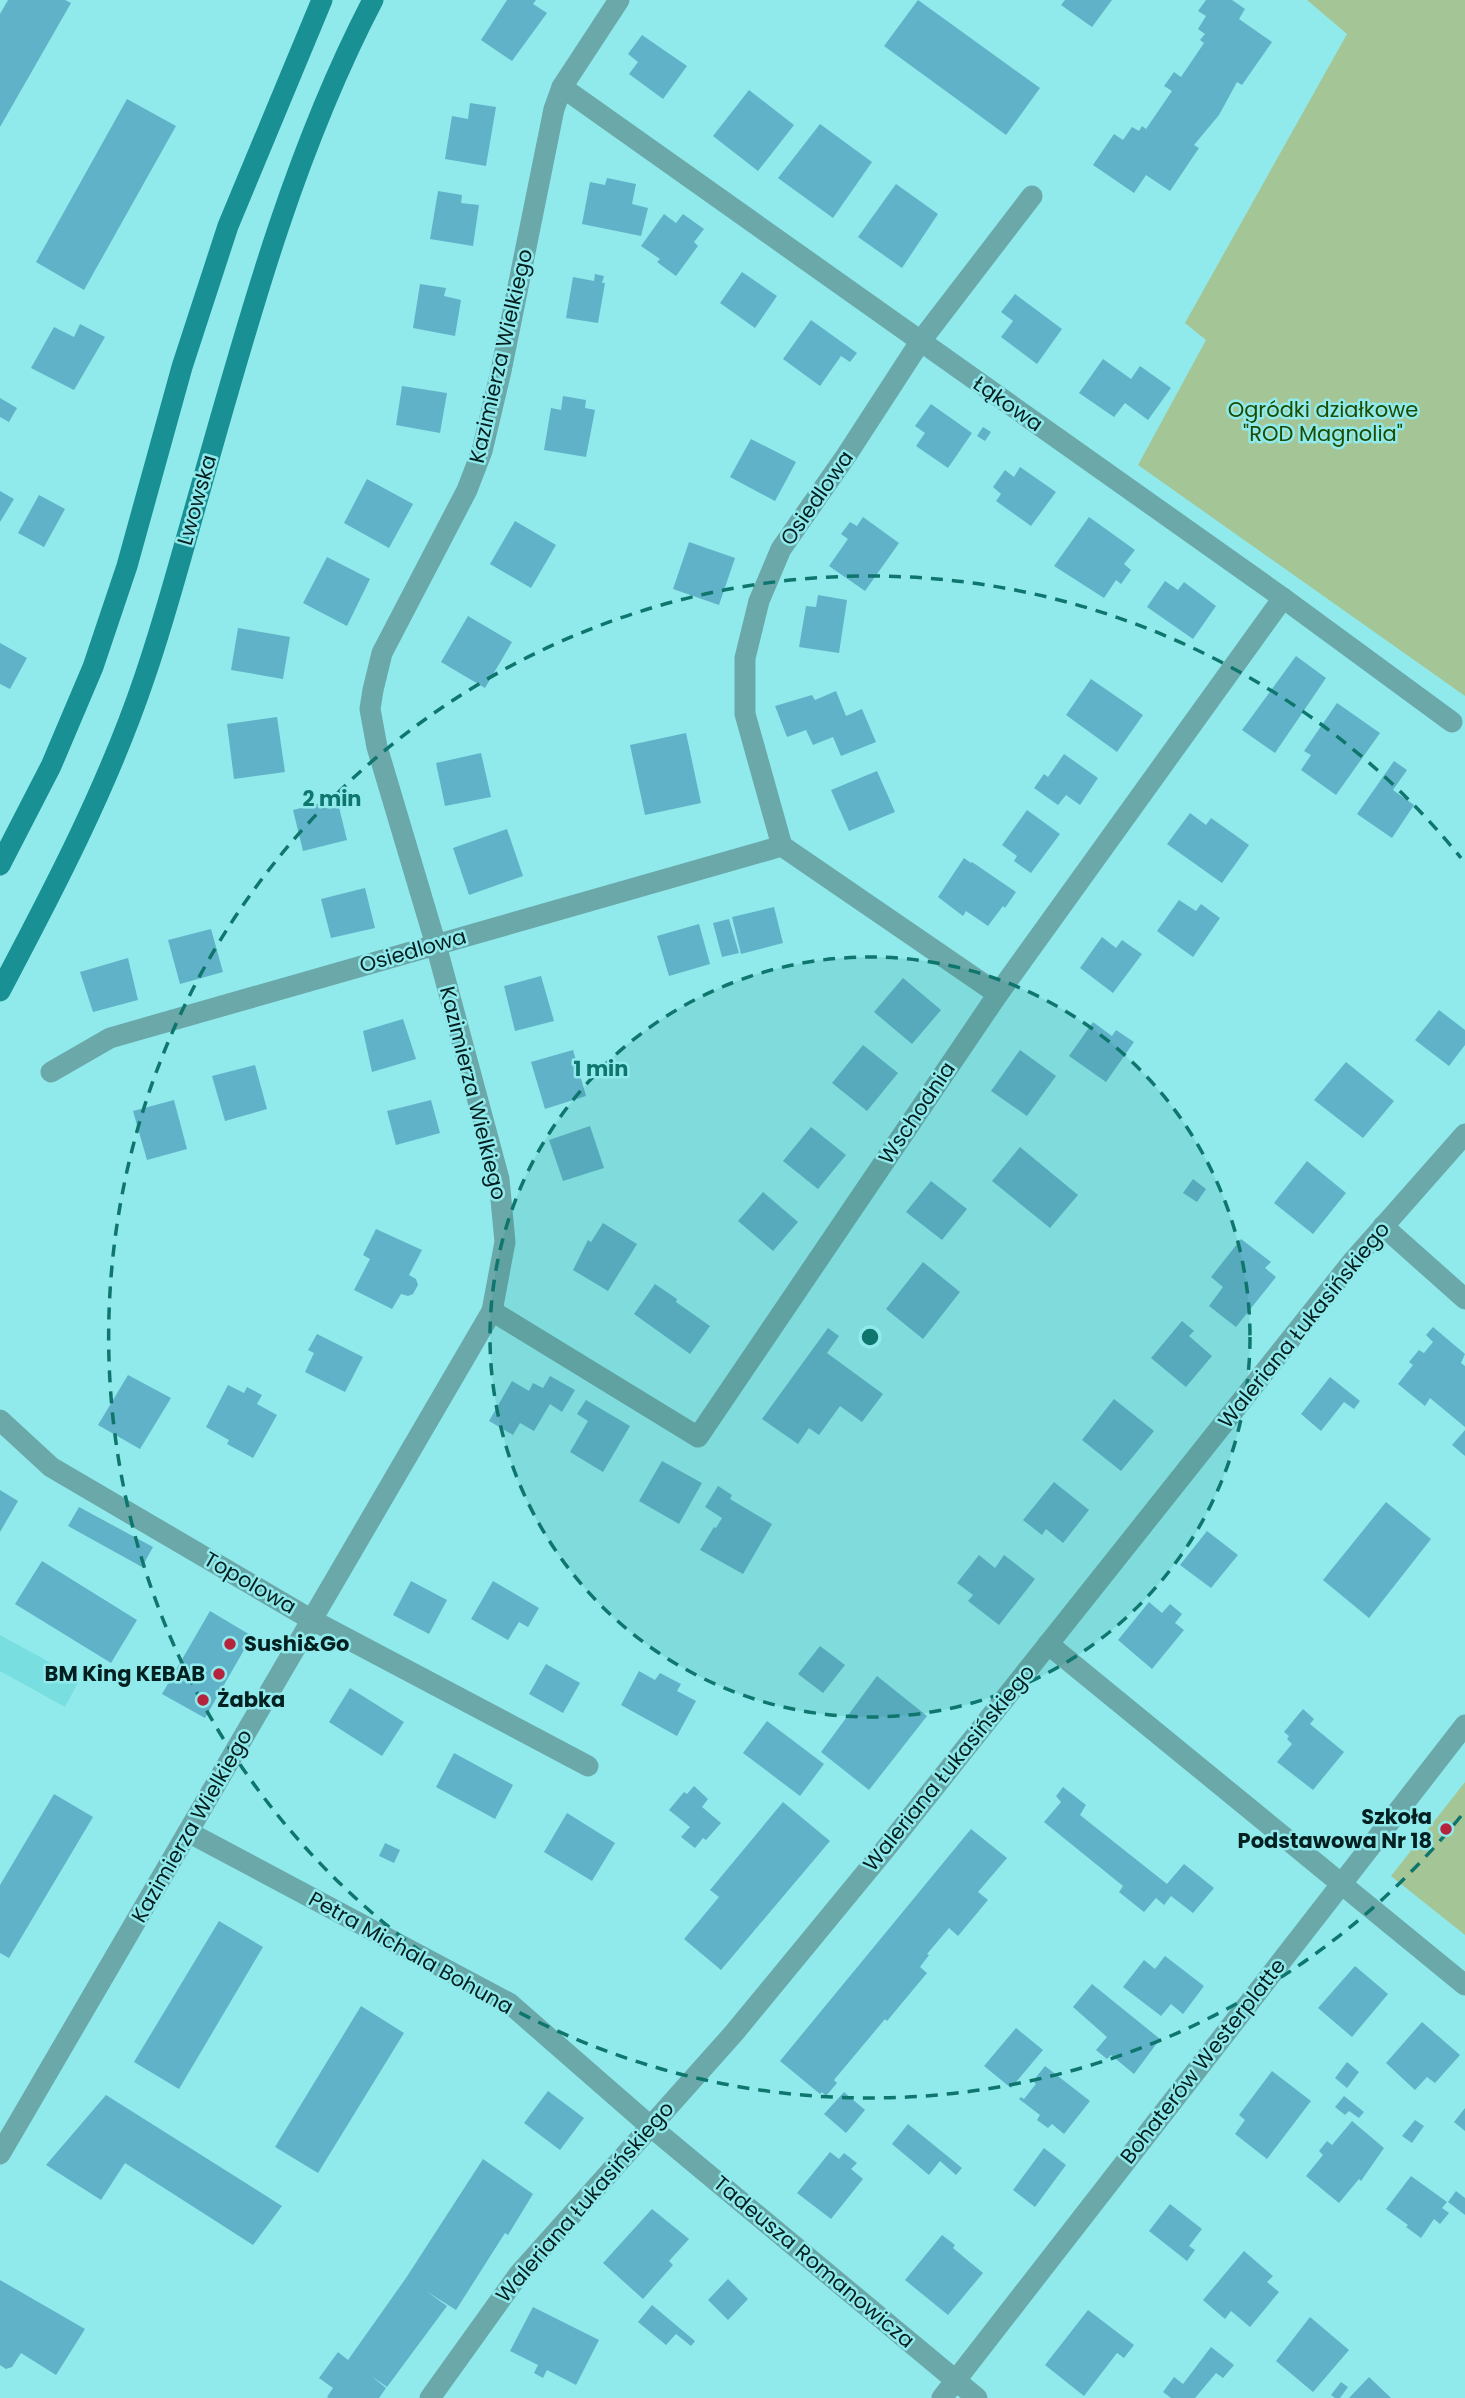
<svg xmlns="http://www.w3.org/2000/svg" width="1465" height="2398" font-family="Poppins,sans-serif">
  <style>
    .built { fill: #79dee0 }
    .green { fill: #a4c697 }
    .building { fill: #60b2c8 }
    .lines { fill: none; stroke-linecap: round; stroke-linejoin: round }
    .minor { stroke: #6ba8aa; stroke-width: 21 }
    .secondary { stroke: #199093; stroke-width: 21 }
    .ring { fill: none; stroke: #0f766e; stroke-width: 3.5; stroke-dasharray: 12 9 }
    .poi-dot { fill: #b5233d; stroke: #90eaec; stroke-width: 2.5 }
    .labels { text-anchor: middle; stroke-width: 5; stroke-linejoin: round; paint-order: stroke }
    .street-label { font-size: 21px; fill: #032021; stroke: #90eaec }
    .park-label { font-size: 21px; fill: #1d4c00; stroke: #90eaec }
    .poi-label { font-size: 21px; font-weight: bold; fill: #032021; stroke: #90eaec; text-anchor: start }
    .centre { fill: #0f766e; stroke: #90eaec; stroke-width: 3.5 }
    .ring-label { font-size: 21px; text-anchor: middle; font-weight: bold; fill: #0f766e; stroke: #90eaec; stroke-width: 5; stroke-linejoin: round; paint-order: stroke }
  </style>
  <rect width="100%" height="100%" fill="#90eaec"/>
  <polygon class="built" points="0,1635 80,1679 65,1707 0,1671"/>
  <g class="green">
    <polygon points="1307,0 1465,0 1465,696 1138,465 1206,340 1185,323 1347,34"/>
    <polygon points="1465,1782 1465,1935 1391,1876"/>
  </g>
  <g class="building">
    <polygon points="8,0 65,0 71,3 0,127 0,14"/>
    <polygon points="507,0 536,0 533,4 547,13 512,61 481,40"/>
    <polygon points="918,0 1040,88 1006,135 884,46"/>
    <polygon points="1065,0 1112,0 1092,27 1061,5"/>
    <polygon points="1206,0 1232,0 1245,9 1239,19 1272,42 1242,85 1237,82 1219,115 1194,145 1199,148 1170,191 1146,175 1134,193 1093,165 1114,134 1123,140 1132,127 1139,131 1142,126 1146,129 1172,91 1164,86 1174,72 1181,77 1204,43 1200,40 1205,34 1198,29 1206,16 1198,11"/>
    <polygon points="642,35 687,66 663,99 629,74 638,62 628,54"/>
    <polygon points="749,90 794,125 758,171 713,136"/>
    <polygon points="127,99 176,126 84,290 36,262"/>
    <polygon points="470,103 496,107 486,166 445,159 452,116 468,119"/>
    <polygon points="820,124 872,162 833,218 778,178"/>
    <polygon points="607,178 636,184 632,204 648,208 641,236 582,224 590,182 605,185"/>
    <polygon points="896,184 938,214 902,268 858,237"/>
    <polygon points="438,191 462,195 461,203 479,205 473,246 430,239"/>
    <polygon points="664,214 676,223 683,214 704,229 694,242 698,246 676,276 657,262 660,259 641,246"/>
    <polygon points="742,272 777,296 755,328 720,303"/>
    <polygon points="595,274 604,276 602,283 605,283 598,323 566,318 573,277 594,281"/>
    <polygon points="420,284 446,288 444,296 461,300 455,336 413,328"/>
    <polygon points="1015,294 1062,329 1037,364 1001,337 1013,321 1001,312"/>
    <polygon points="811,320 857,353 850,362 841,356 820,386 783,359"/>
    <polygon points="80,324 105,337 74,390 31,368 54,327 74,337"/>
    <polygon points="1103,359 1131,379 1140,366 1171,388 1148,420 1125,403 1114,417 1079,393"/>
    <polygon points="402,386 447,393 440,433 396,425"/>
    <polygon points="563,396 586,400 585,408 595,410 586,457 544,450 551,408 561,410"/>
    <polygon points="0,398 17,408 9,422 0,417"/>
    <polygon points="931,404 972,433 948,468 916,446 925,433 915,426"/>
    <polygon points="983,427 991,432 985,441 977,436"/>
    <polygon points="751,439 796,462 775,501 730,477"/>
    <polygon points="1020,467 1056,492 1031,526 996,501 1001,494 993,487 1005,470 1014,477"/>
    <polygon points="367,479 413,504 389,548 344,523"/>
    <polygon points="0,491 14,499 0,522"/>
    <polygon points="39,495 65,509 44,547 18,533"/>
    <polygon points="863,517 899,543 865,591 829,566 848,539 841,534 850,522 857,526"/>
    <polygon points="1089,517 1135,550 1124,564 1131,570 1121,584 1116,580 1104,598 1054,566"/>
    <polygon points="515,521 556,545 531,588 490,564"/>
    <polygon points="689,542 735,558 719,605 673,589"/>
    <polygon points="327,557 370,579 347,626 303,603"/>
    <polygon points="1165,581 1178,590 1184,582 1216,606 1193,639 1147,607"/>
    <polygon points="818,595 847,600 839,653 799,647 806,606 816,607"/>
    <polygon points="468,616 512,642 485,688 441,662"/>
    <polygon points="238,628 290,637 283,679 231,670"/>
    <polygon points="0,643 27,658 10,689 0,684"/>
    <polygon points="1296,656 1326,678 1275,753 1242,730"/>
    <polygon points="1091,679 1143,715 1117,752 1066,715"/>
    <polygon points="836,691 846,716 862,709 876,742 841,756 833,737 813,745 806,730 787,737 775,706 812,695 815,700"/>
    <polygon points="1337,703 1380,733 1336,795 1301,770 1311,755 1304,751"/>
    <polygon points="277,717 285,772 234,779 227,724"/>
    <polygon points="686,733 701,803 645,815 630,745"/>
    <polygon points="481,753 491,797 445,806 436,763"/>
    <polygon points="1064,754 1098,778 1080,805 1066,795 1058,805 1034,788 1044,774 1048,777"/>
    <polygon points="1394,761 1407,770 1393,790 1414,805 1392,838 1357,814"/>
    <polygon points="877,771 895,812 849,831 831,790"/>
    <polygon points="337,799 347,840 303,851 293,810"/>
    <polygon points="1027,810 1060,834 1031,873 1014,861 1017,856 1002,845"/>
    <polygon points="1190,813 1206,825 1211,818 1249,845 1222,883 1167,844"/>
    <polygon points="507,829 523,876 469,895 453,848"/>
    <polygon points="964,858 971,863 972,862 1016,892 1005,908 1003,906 988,926 966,911 963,916 938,897"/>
    <polygon points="365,888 375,928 331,938 321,899"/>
    <polygon points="1179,900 1196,911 1201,904 1220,918 1193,957 1157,931"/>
    <polygon points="774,907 783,943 741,954 732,917"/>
    <polygon points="729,919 739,953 722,957 713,923"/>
    <polygon points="699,924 710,964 669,976 657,936"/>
    <polygon points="211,929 223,972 180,984 168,940"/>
    <polygon points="1102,937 1116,948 1122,940 1142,954 1113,993 1080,968"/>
    <polygon points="128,958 138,1000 93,1012 80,972"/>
    <polygon points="541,976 554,1021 515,1031 504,986"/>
    <polygon points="903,978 941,1010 912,1044 874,1012"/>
    <polygon points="1439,1010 1465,1030 1465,1045 1449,1066 1415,1040"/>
    <polygon points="403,1019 416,1059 372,1072 363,1031"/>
    <polygon points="1093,1022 1112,1036 1116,1030 1134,1042 1106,1082 1069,1056"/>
    <polygon points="863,1045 898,1073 867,1111 832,1083"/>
    <polygon points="573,1050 586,1096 545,1109 531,1062"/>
    <polygon points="1020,1050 1056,1076 1027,1116 991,1091"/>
    <polygon points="1346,1062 1394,1101 1363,1138 1314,1100"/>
    <polygon points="255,1065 267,1109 225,1121 212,1076"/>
    <polygon points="174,1100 187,1149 147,1160 133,1111"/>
    <polygon points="431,1100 440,1133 396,1145 387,1111"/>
    <polygon points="590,1126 604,1168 563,1181 549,1140"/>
    <polygon points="811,1127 846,1155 818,1189 783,1161"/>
    <polygon points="1020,1147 1078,1195 1050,1228 992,1181"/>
    <polygon points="1307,1161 1346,1193 1313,1234 1274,1203"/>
    <polygon points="1193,1179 1206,1189 1197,1202 1183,1193"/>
    <polygon points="931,1181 967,1209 942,1240 906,1212"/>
    <polygon points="763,1192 798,1222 773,1251 738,1221"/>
    <polygon points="603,1223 637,1244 608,1291 573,1270 588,1240 591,1242"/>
    <polygon points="376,1229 422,1250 409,1275 416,1279 418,1285 413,1294 408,1296 401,1294 392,1309 354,1290 370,1259 363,1255"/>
    <polygon points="1241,1239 1271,1262 1265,1268 1276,1277 1236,1327 1209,1306 1223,1287 1211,1277"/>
    <polygon points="923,1262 960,1292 923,1339 886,1309"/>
    <polygon points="655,1284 677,1299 676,1302 710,1326 690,1354 634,1314"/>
    <polygon points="1182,1321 1194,1331 1189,1336 1212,1356 1186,1387 1151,1358"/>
    <polygon points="1433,1327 1465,1354 1461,1363 1465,1366 1465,1427 1430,1398 1425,1406 1398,1384 1413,1365 1409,1362 1419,1350 1424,1353 1433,1342 1426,1335"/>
    <polygon points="828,1328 839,1336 827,1353 883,1394 862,1422 840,1406 819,1435 809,1428 798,1444 762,1419"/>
    <polygon points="317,1334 363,1357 345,1392 305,1372 314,1353 308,1350"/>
    <polygon points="128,1375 171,1398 140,1449 98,1425"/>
    <polygon points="550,1376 575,1390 562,1412 550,1404 534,1431 520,1423 513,1435 489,1421 512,1381 529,1391 533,1383 543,1388"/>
    <polygon points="1330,1377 1360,1401 1354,1409 1344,1402 1321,1431 1301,1414"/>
    <polygon points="228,1385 244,1393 247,1387 262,1395 257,1404 277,1415 253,1458 227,1444 229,1440 206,1427"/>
    <polygon points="1114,1399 1154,1431 1121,1471 1082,1440"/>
    <polygon points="586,1400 630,1426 603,1472 570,1452 588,1421 577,1414"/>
    <polygon points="1465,1430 1465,1456 1452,1445"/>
    <polygon points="662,1461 702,1483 679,1524 639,1501"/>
    <polygon points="1054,1482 1089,1510 1063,1543 1046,1529 1042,1535 1023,1520"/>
    <polygon points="718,1486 732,1495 730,1499 772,1524 743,1574 700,1550 714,1527 716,1528 722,1518 705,1507"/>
    <polygon points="0,1490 18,1501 0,1532"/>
    <polygon points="1386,1502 1431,1539 1369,1618 1323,1580"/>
    <polygon points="79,1507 153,1547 142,1567 68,1526"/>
    <polygon points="1207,1531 1238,1555 1211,1588 1180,1565"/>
    <polygon points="979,1555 995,1568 1004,1555 1035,1579 999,1625 968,1601 973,1595 957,1583"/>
    <polygon points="42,1561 137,1620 111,1663 15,1604"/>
    <polygon points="411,1581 447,1600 429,1634 393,1615"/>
    <polygon points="493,1581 539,1608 528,1627 519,1622 508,1640 471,1619"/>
    <polygon points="1149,1602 1162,1613 1170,1604 1182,1614 1175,1623 1184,1630 1152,1669 1118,1640"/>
    <polygon points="210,1611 252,1636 205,1718 162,1694"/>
    <polygon points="820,1646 845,1665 823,1693 798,1674"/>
    <polygon points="546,1664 580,1683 563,1713 529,1694"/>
    <polygon points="639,1671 655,1680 660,1673 681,1684 677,1691 696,1701 677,1736 621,1705"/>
    <polygon points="877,1676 927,1716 869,1790 821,1752"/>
    <polygon points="350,1688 404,1722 382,1756 329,1722"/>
    <polygon points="1303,1709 1314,1719 1310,1724 1344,1752 1313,1790 1277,1762 1292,1744 1287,1739 1289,1736 1284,1732"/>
    <polygon points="767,1721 824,1764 800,1796 743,1753"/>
    <polygon points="454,1753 513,1785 495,1819 436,1787"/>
    <polygon points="694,1786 708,1799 702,1807 721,1823 706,1840 703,1838 695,1848 681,1837 690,1827 669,1810 684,1792 687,1794"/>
    <polygon points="1063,1787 1086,1805 1080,1815 1167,1884 1184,1864 1214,1888 1193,1913 1171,1896 1164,1905 1156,1898 1144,1912 1119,1892 1123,1886 1044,1822 1061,1802 1056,1796"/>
    <polygon points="54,1794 93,1817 9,1958 0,1953 0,1885"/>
    <polygon points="783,1802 830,1841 721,1970 684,1939 719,1897 710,1890"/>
    <polygon points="567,1813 615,1843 592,1881 544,1852"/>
    <polygon points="971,1829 1007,1858 978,1892 988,1900 958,1936 949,1928 927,1954 929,1955 920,1967 927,1973 887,2021 885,2019 834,2080 837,2083 826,2096 822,2092 820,2094 780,2061"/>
    <polygon points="385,1843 400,1850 394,1863 379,1856"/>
    <polygon points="219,1921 263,1947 179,2089 134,2062"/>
    <polygon points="1165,1956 1204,1986 1183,2014 1171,2004 1161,2016 1123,1987 1144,1960 1155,1969"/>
    <polygon points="1355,1966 1388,1994 1352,2037 1318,2008"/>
    <polygon points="1092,1984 1160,2039 1134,2074 1111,2055 1107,2059 1096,2050 1107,2037 1073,2007"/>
    <polygon points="361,2006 404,2033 318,2173 275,2147"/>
    <polygon points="1422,2022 1460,2055 1435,2083 1427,2077 1415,2090 1386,2063"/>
    <polygon points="1016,2028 1043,2050 1011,2088 984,2066"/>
    <polygon points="1347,2062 1359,2072 1347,2088 1335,2078"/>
    <polygon points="1045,2066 1090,2101 1064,2134 1052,2124 1048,2128 1037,2120 1040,2115 1019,2099 1021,2097 1024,2099 1036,2084 1033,2081"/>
    <polygon points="1272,2071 1311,2101 1267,2159 1235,2134 1245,2120 1239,2115"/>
    <polygon points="548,2091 584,2118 560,2150 524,2123"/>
    <polygon points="844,2092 865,2110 846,2133 824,2114"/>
    <polygon points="106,2095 282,2206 253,2245 125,2163 101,2200 46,2165"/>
    <polygon points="1344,2096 1364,2112 1359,2118 1349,2111 1345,2115 1335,2107"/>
    <polygon points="1465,2108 1465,2131 1454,2122"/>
    <polygon points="1415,2120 1424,2126 1412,2143 1402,2136"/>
    <polygon points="1352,2121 1384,2148 1361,2181 1359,2179 1339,2203 1306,2176 1323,2155 1319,2151 1327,2141 1332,2145"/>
    <polygon points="908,2124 962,2168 956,2175 940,2161 929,2175 892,2144"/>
    <polygon points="1044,2148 1066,2165 1035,2207 1013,2190"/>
    <polygon points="830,2152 839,2159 844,2153 857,2163 851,2169 863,2179 831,2219 797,2193"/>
    <polygon points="483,2159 533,2194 508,2235 505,2233 456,2310 426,2291 447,2306 387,2387 371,2376 386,2388 379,2398 329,2398 327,2397 333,2388 319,2378 338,2352 348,2360 406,2278"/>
    <polygon points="1411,2176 1447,2202 1442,2208 1449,2213 1440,2224 1434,2219 1421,2238 1406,2227 1408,2225 1386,2209"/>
    <polygon points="1456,2191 1465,2198 1465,2215 1448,2202"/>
    <polygon points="1170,2204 1202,2229 1189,2246 1195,2250 1187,2261 1149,2231"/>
    <polygon points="652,2209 689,2239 669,2261 673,2265 643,2299 603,2263"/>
    <polygon points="942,2235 955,2245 953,2248 983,2273 948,2315 905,2280"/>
    <polygon points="1244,2251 1273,2276 1267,2282 1279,2292 1250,2327 1231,2311 1225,2319 1203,2300"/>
    <polygon points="728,2279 748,2299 728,2320 708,2300"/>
    <polygon points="0,2280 85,2329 56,2375 21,2353 12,2367 6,2369 0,2365"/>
    <polygon points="652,2305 695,2341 691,2346 676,2334 666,2345 638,2322"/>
    <polygon points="533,2307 599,2340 576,2385 547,2370 543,2378 534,2373 538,2365 510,2351"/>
    <polygon points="1088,2310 1134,2345 1124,2358 1117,2353 1084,2396 1045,2365"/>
    <polygon points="1310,2317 1349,2350 1313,2392 1276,2361"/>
    <polygon points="1211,2347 1234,2365 1223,2378 1216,2373 1195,2398 1171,2398 1163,2392 1174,2377 1183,2384"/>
    <polygon points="1369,2377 1391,2398 1349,2398"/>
    <polygon points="1341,2382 1348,2387 1340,2398 1335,2398 1331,2395"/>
  </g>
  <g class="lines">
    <g class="minor">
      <polyline points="562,87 1283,598 1452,722"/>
      <polyline points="782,846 745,714 745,658 759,601 781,549 846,456 920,342 1032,196"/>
      <polyline points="51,1072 110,1038 782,846 998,994"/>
      <polyline points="1383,1226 1465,1299"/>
      <polyline points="492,1311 698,1437 998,994 1283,598"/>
      <polyline points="0,1420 51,1467 312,1620 588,1766"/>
      <polyline points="1048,1644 1465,1985"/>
      <polyline points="188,1832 509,2003 650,2126 977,2398"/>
      <polyline points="0,2154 492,1311 505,1242 499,1179 436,945 377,747 370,709 373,690 382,653 467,490 482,451 501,371 554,109 562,87 619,0"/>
      <polyline points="430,2398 519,2274 734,2033 887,1847 1352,1262 1465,1134"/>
      <polyline points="942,2398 1465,1725"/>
    </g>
    <g class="secondary">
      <polyline points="0,865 51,766 93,667 127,566 182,367 228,226 322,0"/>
      <path d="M0,991C54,889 108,786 145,676C164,621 179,564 195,508C244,336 290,159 373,0"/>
    </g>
  </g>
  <circle cx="870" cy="1337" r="380" fill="#0f766e" fill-opacity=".12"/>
  <g class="ring">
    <circle cx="870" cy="1337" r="380"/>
    <path d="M1461 1816A761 761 0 1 1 1461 858"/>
  </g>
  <g class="poi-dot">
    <circle cx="230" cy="1644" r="7"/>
    <circle cx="219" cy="1674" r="7"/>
    <circle cx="203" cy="1700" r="7"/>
    <circle cx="1446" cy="1829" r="7"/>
  </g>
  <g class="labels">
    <g class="street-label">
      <text transform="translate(501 356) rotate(-77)" y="7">Kazimierza Wielkiego</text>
      <text transform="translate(1008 404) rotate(35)" y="7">Łąkowa</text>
      <text transform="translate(817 498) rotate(-55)" y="7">Osiedlowa</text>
      <text transform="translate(197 500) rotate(-74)" y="7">Lwowska</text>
      <text transform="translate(413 951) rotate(-16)" y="7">Osiedlowa</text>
      <text transform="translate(473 1093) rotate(76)" y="7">Kazimierza Wielkiego</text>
      <text transform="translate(917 1113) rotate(-56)" y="7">Wschodnia</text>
      <text transform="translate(1304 1325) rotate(-51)" y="7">Waleriana Łukasińskiego</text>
      <text transform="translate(250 1583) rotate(30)" y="7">Topolowa</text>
      <text transform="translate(949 1768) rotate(-51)" y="7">Waleriana Łukasińskiego</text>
      <text transform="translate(192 1826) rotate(-60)" y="7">Kazimierza Wielkiego</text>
      <text transform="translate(411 1953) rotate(29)" y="7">Petra Michala Bohuna</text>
      <text transform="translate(1203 2061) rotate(-52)" y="7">Bohaterów Westerplatte</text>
      <text transform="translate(585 2202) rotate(-49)" y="7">Waleriana Łukasińskiego</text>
      <text transform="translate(814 2262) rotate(40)" y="7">Tadeusza Romanowicza</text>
    </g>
    <g class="park-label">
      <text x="1323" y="417">Ogródki działkowe<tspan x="1323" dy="24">"ROD Magnolia"</tspan></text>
    </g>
    <g class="poi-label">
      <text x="244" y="1651">Sushi&amp;Go</text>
      <text x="205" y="1681" text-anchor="end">BM King KEBAB</text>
      <text x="217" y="1707">Żabka</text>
      <text x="1432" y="1824" text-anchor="end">Szkoła<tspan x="1432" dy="24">Podstawowa Nr 18</tspan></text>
    </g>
  </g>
  <circle cx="870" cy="1337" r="10" class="centre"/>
  <g class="ring-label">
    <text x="332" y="806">2 min</text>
    <text x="601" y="1076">1 min</text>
  </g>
</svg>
